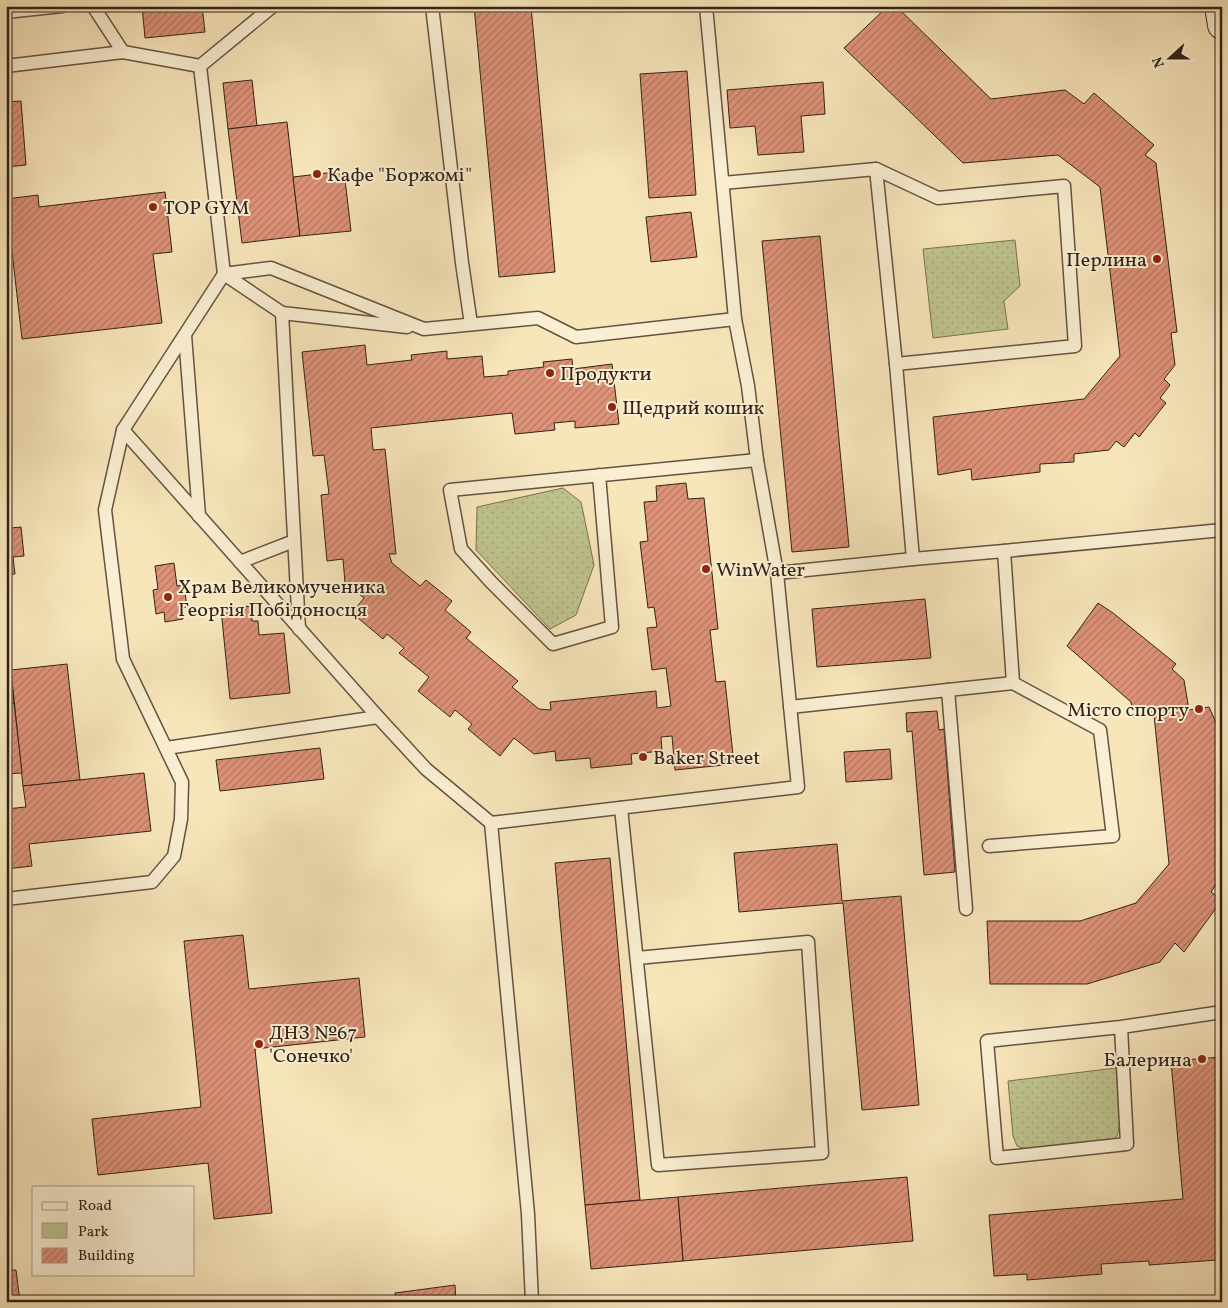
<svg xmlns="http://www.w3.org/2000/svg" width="1228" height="1308" font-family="Vollkorn,serif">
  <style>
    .green { fill: url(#green-dots); stroke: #787354 }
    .building { fill: url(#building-hatch); stroke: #322218 }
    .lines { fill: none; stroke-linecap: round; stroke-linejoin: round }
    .service-casing { stroke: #645341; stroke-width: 15 }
    .secondary-casing { stroke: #322218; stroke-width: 30 }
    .service { stroke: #faefd3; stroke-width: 12 }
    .secondary { stroke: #faefd3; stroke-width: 28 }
    .poi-dot { fill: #8f2418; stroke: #faefd3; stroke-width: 2 }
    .labels { text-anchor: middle; stroke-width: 4; stroke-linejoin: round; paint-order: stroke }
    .poi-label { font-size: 20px; fill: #322218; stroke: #faefd3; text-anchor: start }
  </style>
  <defs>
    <pattern id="green-dots" width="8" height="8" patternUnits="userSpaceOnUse" patternTransform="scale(1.25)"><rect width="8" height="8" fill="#bfc48f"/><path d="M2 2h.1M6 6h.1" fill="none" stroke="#a5a87b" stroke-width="1.8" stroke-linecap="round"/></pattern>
    <pattern id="building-hatch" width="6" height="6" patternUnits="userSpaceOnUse" patternTransform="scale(1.25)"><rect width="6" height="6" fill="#de9278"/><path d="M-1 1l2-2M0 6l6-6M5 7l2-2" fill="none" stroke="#b57761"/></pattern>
  </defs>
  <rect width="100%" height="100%" fill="#f8e6bb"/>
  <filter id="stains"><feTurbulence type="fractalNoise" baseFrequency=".004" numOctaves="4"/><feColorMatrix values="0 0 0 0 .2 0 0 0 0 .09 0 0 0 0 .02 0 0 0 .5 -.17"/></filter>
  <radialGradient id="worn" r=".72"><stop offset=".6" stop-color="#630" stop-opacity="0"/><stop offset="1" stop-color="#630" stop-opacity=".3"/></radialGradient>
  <g class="green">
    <polygon points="1015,240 1020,286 1004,301 1008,329 933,338 923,249"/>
    <polygon points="563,488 581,502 594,565 576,615 550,629 476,550 477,507"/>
    <polygon points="1116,1068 1121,1123 1117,1136 1111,1142 1028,1150 1017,1146 1013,1136 1008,1081"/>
  </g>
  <g class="building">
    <polygon points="142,6 202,6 205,32 145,38"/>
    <polygon points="474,6 531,6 555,272 499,277"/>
    <polygon points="888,6 896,6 991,99 1065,90 1084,104 1094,93 1154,145 1145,155 1156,163 1177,332 1171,333 1175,365 1164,379 1170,385 1160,398 1166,403 1139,437 1135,433 1124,447 1116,441 1109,450 1074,454 1074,462 1040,464 1040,472 972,480 971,469 938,475 933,417 1084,399 1120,356 1100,187 1058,155 963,163 844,48"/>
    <polygon points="687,71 696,195 649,198 640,74"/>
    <polygon points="252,80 257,126 228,129 223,83"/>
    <polygon points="823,82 825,114 801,116 804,152 758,155 755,126 730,128 727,90"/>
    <polygon points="21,101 26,165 6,167 6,102"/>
    <polygon points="287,122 300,236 242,243 228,129"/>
    <polygon points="344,171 351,231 300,236 293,177"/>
    <polygon points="165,192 172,252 153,254 162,323 22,339 6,199 38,195 39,207"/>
    <polygon points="691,212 697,257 651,262 646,217"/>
    <polygon points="820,236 849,547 792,552 762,241"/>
    <polygon points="365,345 367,365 412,360 411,355 447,351 447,359 482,356 484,377 508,375 508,371 544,367 543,362 572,359 573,369 612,364 619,424 575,428 575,421 554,423 555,430 515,434 512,413 371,428 373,450 385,449 396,554 389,554 392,563 420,586 426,580 452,601 445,610 471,632 466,638 518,681 512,687 539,709 551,710 550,702 656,691 657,708 671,706 666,668 652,670 647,628 657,627 654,607 648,608 640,542 648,541 644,502 657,501 656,486 686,483 688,499 704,498 718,629 710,630 716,682 725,681 734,764 675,770 672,736 661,737 662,751 631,754 632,764 591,768 590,758 556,761 555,751 534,754 514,738 500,756 468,729 472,724 455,710 450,717 418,691 429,677 399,653 404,648 387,634 383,639 352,613 364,598 345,583 343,559 327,561 321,495 329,494 324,455 313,456 302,352"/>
    <polygon points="6,499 7,499 11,528 21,527 24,556 13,557 15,574 6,575"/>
    <polygon points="174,563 177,586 184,585 187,607 181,608 183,619 165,622 164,612 156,614 153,590 158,589 155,566"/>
    <polygon points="925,599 931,658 817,667 812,609"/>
    <polygon points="1098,603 1113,613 1176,664 1172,669 1184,680 1189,710 1209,707 1217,725 1222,807 1222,876 1211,892 1222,900 1184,952 1175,943 1160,962 1087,984 990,984 987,921 1080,921 1136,903 1169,864 1154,715 1133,717 1131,702 1067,646"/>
    <polygon points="251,606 252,621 258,621 259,635 284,633 290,693 230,699 221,609"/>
    <polygon points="6,630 14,703 6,704"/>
    <polygon points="67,664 80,780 23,786 11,670"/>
    <polygon points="14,703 22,773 6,774 6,704"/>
    <polygon points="937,711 939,730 944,729 955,872 924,875 912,731 907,732 906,713"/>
    <polygon points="320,748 324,779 220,791 216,760"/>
    <polygon points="890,749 892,779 846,782 844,752"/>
    <polygon points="144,773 151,831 29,844 32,866 6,869 6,809 26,807 23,786"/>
    <polygon points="837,844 842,901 901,896 919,1105 862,1110 843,903 739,912 734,853"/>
    <polygon points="610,858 640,1200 585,1205 555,863"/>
    <polygon points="243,935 249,989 359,978 365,1037 255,1049 272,1213 214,1219 208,1163 98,1175 92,1119 201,1107 184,941"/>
    <polygon points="1222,1057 1222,1250 1216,1251 1217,1260 1149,1265 1149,1261 1101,1264 1102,1274 1027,1280 1027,1274 994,1276 989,1215 1183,1199 1171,1061"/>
    <polygon points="907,1177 913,1241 683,1261 678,1197"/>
    <polygon points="678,1197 683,1261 591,1269 585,1205"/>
    <polygon points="16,1270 20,1302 6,1302 6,1271"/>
    <polygon points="455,1285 456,1302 396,1302 395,1293"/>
  </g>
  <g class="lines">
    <defs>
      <g id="service">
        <polyline points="93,6 123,52"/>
        <polyline points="273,6 200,66 224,274 271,268 424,329 538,318 576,337 735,319"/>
        <polyline points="432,6 462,263 471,324"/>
        <polyline points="6,12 62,6"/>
        <polyline points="6,66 123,52 200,66"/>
        <polyline points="876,169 938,198 1064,186 1075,346 896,364"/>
        <polyline points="723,183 876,169 896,364 913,559 1004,551 1222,530"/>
        <polyline points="282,313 407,327"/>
        <polyline points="185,335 199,516"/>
        <polyline points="123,430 378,717 426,769 491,823 798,787 777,573 757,460 748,386 735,319 706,6"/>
        <polyline points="599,475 612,627 553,644 491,582 461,549 450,490 757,460"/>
        <polyline points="240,562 294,541"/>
        <polyline points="777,573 913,559"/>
        <polyline points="948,690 1013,683"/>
        <polyline points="790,707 948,690 966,909"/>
        <polyline points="166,748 378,717"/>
        <polyline points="621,808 658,1165 822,1153 808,942 637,958"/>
        <polyline points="491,823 528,1214 532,1302"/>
        <polyline points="989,846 1113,836 1100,730 1013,683 1004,551"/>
        <polyline points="6,899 152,882 174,856 181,819 182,782 123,659 105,510 123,430 224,274 282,313 299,629"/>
        <polyline points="1121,1027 1127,1144 997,1158 987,1041 1121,1027 1222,1012"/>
      </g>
      <polyline id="secondary" points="1219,6 1222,25"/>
    </defs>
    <use href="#service" class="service-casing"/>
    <use href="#secondary" class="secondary-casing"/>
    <use href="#service" class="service"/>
    <use href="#secondary" class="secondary"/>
  </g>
  <g class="poi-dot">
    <circle cx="317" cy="174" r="5"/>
    <circle cx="153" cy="207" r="5"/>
    <circle cx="1157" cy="259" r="5"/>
    <circle cx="550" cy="373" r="5"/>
    <circle cx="612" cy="407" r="5"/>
    <circle cx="706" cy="569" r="5"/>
    <circle cx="168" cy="597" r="5"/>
    <circle cx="1199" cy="709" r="5"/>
    <circle cx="643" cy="757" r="5"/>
    <circle cx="259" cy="1044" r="5"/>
    <circle cx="1202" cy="1059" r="5"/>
  </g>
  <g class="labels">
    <g class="poi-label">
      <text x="327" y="181">Кафе "Боржомі"</text>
      <text x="163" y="214">TOP GYM</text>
      <text x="1147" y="266" text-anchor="end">Перлина</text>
      <text x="560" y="380">Продукти</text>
      <text x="622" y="414">Щедрий кошик</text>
      <text x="716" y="576">WinWater</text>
      <text x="178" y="593">Храм Великомученика<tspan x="178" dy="23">Георгія Побідоносця</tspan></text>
      <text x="1189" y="716" text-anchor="end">Місто спорту</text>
      <text x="653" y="764">Baker Street</text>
      <text x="269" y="1039">ДНЗ №67<tspan x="269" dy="23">'Сонечко'</tspan></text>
      <text x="1192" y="1066" text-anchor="end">Балерина</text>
    </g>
  </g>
  <rect width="1228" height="1308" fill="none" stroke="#f8e6bb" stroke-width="25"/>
  <rect x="8" y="8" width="1213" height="1293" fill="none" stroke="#322218" stroke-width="2.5"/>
  <rect x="12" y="12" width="1203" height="1283" fill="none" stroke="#322218"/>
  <rect x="32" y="1186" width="162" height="90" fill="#faefd3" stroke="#aa9d88"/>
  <rect x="42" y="1202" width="25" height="8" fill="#faefd3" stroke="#aa9d88"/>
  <text x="78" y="1210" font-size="15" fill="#322218">Road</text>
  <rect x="42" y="1223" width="25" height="15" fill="#bfc48f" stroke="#aa9d88"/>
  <text x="78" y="1236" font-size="15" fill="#322218">Park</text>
  <rect x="42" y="1248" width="25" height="15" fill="url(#building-hatch)" stroke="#aa9d88"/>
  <text x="78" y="1260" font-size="15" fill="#322218">Building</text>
  <g transform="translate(1170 58) rotate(249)" stroke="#faefd3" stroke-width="4" paint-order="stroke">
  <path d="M0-4L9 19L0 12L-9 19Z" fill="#322218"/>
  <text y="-8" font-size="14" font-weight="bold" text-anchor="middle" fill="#322218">N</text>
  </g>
  <rect width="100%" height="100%" filter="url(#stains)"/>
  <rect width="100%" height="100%" fill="url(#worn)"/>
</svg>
